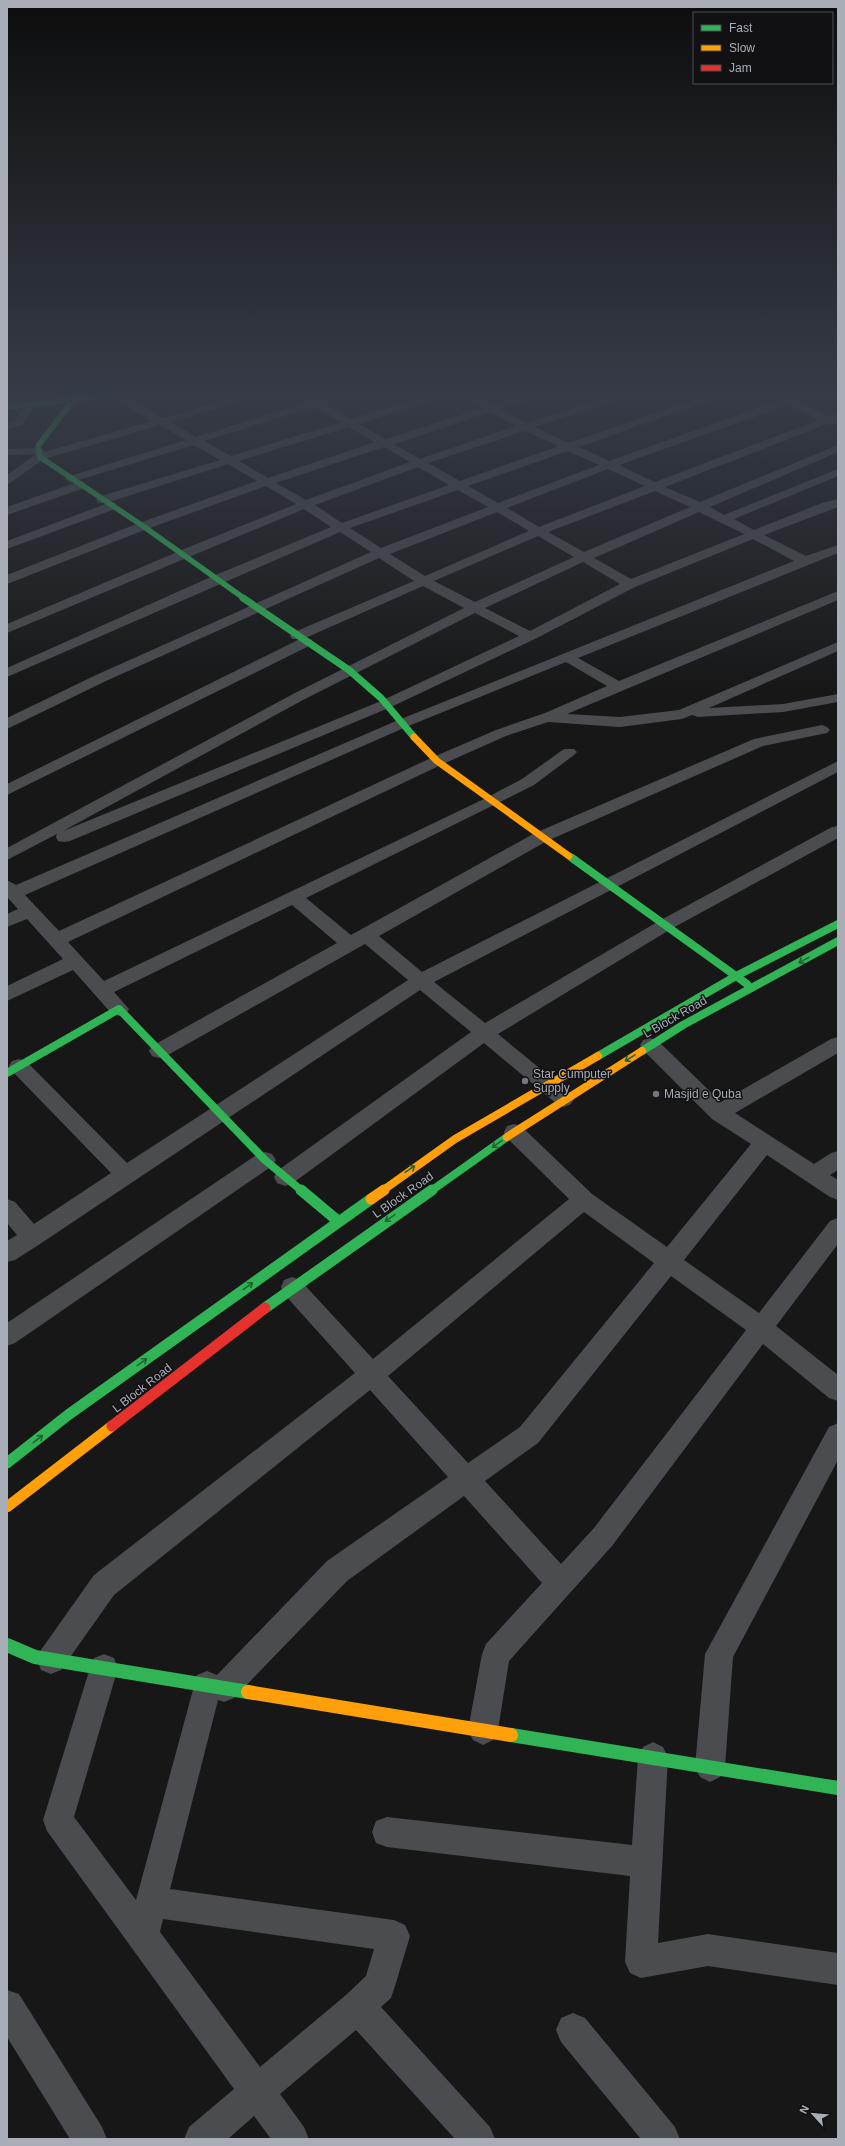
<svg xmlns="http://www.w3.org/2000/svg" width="845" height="2146" font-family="Helvetica,sans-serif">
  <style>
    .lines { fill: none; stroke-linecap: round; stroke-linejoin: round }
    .street { fill: #4b4c50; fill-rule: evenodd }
    .fast-far4 { stroke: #30b455; stroke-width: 5.5 }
    .fast-far3 { stroke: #30b455; stroke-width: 7 }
    .fast-far2 { stroke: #30b455; stroke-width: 8 }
    .fast-far1 { stroke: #30b455; stroke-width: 11 }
    .fast { stroke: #30b455; stroke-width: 14 }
    .slow-far3 { stroke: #ff9f0a; stroke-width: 7 }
    .slow-far2 { stroke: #ff9f0a; stroke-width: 8 }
    .slow-far1 { stroke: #ff9f0a; stroke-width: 11 }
    .slow { stroke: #ff9f0a; stroke-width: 14 }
    .jam { stroke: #e5322d; stroke-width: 11 }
    .oneway { stroke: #206234 }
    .poi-dot { fill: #757880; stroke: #111113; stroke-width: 1.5 }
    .labels { text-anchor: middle; stroke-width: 3; stroke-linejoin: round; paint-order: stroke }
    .street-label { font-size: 12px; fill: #a8adb8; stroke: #111113 }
    .poi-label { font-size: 12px; fill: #a8adb8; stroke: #111113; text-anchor: start }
  </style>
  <rect width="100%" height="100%" fill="#171717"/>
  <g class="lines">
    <g class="street">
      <path d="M110,393H119L163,418L248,393H263L262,395L171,422L196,437L308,402L297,393H308L317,399L339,393H354L353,395L325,404L351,419L436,393H451L450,395L359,424L386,439L482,408L458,393H470L492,404L527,393H542L541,395L500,409L527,423L618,393H633L632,395L535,427L569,443L712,393H726L725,395L579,447L609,461L780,400L772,395L773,393H781L828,416L838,413L836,424H827L665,487L700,502L838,445V452L710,507L724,515L838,469V476L734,519L754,530L822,503L838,499V507L764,535L806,556L838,545V553L578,658L619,681L838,591V600L567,714L620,717L679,710L838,642V651L709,708L783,704L838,694V702L783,712L698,717L692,715L682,719L620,727L548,722L506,736L443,764L68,942L104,981L486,798L522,779L564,749H574L577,752L574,755L534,785L306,898L351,935L535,833L754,739L822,725L827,727L830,730L827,733L763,746L547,841L379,936L422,972L838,761V772L434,982L485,1023L659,921L832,827L838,826V838L671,929L498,1034L571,1094L574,1099L571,1104L564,1107L557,1104L484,1043L293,1183L285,1186L277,1183L274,1177L277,1171L471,1032L420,990L40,1244L15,1260L7,1262V1241L17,1235L7,1223V1199L15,1202L34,1224L111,1173L12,1071L9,1066L12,1061L19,1059L26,1061L127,1163L408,980L365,944L166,1056L159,1058L152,1056L149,1051L152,1046L337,943L292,905L114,992L129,1009L126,1014L119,1016L112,1014L73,970L7,1001V986L63,959L27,919L7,927V914L18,909L7,897V880L16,885L396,721L794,561L753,539L635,587L535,639L391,707L70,841L64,842L58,841L56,837L57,834L7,860V848L293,694L464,608L423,586L303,639H311L313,642L311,645L7,795V784L300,639H292L290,636L292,633L414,581L379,558L106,681L7,729V718L96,675L371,552L340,532L7,677V668L213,576L331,527L304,509L7,633V624L189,547L296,504L266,486L147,529L7,584V575L139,523L257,481L228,464L106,503H98L96,500L98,497L220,460L194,445L75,481L71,483L65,479L67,477L186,440L160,425L44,459L7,485V475L36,454L7,455V449L39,448L43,449L44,452L152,421L110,396ZM788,405L819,420L655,482L619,465ZM314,407L341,422L231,456L204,441ZM490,412L516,426L420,459L394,444ZM349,427L375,442L268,478L239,461ZM525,431L559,446L460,481L428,463ZM384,447L410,462L306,500L276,483ZM568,451L599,465L498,503L468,486ZM418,467L449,485L342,523L315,505ZM608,469L645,486L539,527L507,508ZM458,490L488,507L381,548L350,528ZM655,491L690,507L584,552L548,532ZM497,512L529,531L425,576L390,554ZM699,512L744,534L631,579L594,558ZM538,536L574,557L475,602L434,581ZM583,562L620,584L530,631L485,608ZM475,613L519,636L381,701L63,831L303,700ZM566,662L607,686L545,713L496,730L431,758L59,931L25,895L406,727Z"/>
      <polygon points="30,402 35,405 23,425 7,429 7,423 15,421 26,403"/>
      <polygon points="80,481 84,482 86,485 84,488 7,515 7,507"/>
      <polygon points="111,502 115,503 117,506 115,509 7,549 7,541"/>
      <path d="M838,1037V1053L735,1113L814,1164L831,1153L838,1151V1170L830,1175L838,1180V1200L830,1197L767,1155L684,1260L759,1313L830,1221L838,1218V1244L776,1326L838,1375V1401L829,1398L763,1344L612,1546L509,1661L498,1730L493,1740L483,1745L473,1740L468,1730L482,1654L486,1644L542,1583L464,1496L347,1581L234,1698L224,1702L218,1700L170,1889L394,1920L405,1925L410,1936L395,1986L391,1998L381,2007L490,2127L495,2139H455L356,2030L280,2094L304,2127L309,2139H271L254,2116L228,2139H184L189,2127L234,2089L47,1831L43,1820L90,1668L94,1658L104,1654L114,1658L118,1668L74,1817L136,1900L197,1675L207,1671L217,1675L327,1561L448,1477L370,1390L114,1595L61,1670L51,1674L41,1670L37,1660L41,1650L94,1575L355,1373L284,1294L281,1287L284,1280L292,1277L300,1280L373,1359L569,1199L507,1138L504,1132L507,1126L514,1124L521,1126L592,1194L667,1247L751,1144L712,1119L643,1050L640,1045L643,1040L650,1038L657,1040L721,1102L831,1039ZM584,1212L654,1263L520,1427L468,1463L388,1376ZM671,1276L746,1330L594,1528L561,1564L485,1481L538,1443ZM163,1919L374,1949L366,1976L346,1995L260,2067L160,1932Z"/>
      <polygon points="265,1152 272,1154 276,1160 272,1166 15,1343 7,1346 7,1323 258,1154"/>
      <polygon points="838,1423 838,1460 733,1657 725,1767 720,1777 710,1782 700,1777 695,1767 705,1654 829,1427"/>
      <polygon points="653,1742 663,1747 668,1757 658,1943 708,1934 838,1953 838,1985 708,1966 641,1978 630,1973 625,1962 630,1876 387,1847 376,1843 372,1832 376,1821 387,1817 632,1845 638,1757 643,1747"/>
      <polygon points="7,1990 19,1994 102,2127 107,2139 70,2139 7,2037"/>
      <polygon points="573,2013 585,2018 675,2127 680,2139 641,2139 561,2042 556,2030 561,2018"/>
    </g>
    <g class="fast-far4">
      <polyline points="73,400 38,446 40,457 143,526 245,599"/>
      <polyline points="7,407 127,393"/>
    </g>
    <g class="fast-far3">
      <polyline points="243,598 349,670 381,698 414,737"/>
      <polyline points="569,856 574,859"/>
    </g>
    <g class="fast-far2">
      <polyline points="572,858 747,984"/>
      <polyline points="642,1051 683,1025 838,941"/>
      <polyline points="598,1056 736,976 838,924"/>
      <polyline points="7,1073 119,1009 265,1160 302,1191"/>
      <polyline points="431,1191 507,1137"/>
    </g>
    <g class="fast-far1">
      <polyline points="301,1190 338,1221"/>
      <polyline points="265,1308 432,1190"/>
      <polyline points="7,1463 68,1415 371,1199"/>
    </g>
    <g class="fast">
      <polyline points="7,1645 35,1657 248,1692"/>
      <polyline points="511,1735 838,1788"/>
    </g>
    <polyline class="slow-far3" points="414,737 437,761 569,856"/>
    <g class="slow-far2">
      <polyline points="507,1137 642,1051"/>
      <polyline points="382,1191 455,1139 598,1056"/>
    </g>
    <g class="slow-far1">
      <polyline points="371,1199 384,1190"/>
      <polyline points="7,1507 112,1426"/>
    </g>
    <polyline class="slow" points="248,1692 511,1735"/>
    <polyline class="jam" points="112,1426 265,1308"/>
  </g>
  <defs><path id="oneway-shaft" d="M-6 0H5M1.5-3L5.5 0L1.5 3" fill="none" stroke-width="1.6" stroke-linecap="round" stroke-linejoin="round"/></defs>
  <g class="oneway">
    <use href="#oneway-shaft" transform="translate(804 960) rotate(151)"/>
    <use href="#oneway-shaft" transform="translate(630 1058) rotate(148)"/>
    <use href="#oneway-shaft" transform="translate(497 1144) rotate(145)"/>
    <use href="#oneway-shaft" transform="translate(410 1169) rotate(-34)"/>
    <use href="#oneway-shaft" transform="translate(390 1218) rotate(145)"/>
    <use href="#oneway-shaft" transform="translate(248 1286) rotate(-36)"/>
    <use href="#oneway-shaft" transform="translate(142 1362) rotate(-36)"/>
    <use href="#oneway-shaft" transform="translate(38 1439) rotate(-38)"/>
  </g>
  <linearGradient id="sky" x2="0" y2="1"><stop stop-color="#0d0d0d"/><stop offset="0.57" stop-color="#363c47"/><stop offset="1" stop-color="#363c47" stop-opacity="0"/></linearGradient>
  <rect width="845" height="693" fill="url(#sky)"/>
  <g class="poi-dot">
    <circle cx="525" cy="1081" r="4"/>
    <circle cx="656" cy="1094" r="4"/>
  </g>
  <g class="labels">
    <g class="street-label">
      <text transform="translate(675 1017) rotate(-30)" y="4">L Block Road</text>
      <text transform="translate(403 1195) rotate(-35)" y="4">L Block Road</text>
      <text transform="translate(142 1388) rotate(-38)" y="4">L Block Road</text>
    </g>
    <g class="poi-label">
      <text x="533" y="1078">Star Cumputer<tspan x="533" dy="14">Supply</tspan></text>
      <text x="664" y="1098">Masjid e Quba</text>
    </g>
  </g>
  <rect width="845" height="2146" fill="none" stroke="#a8adb8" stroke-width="16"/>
  <rect x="693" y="12" width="140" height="72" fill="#111113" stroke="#4d4f55"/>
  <rect x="701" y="25" width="20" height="6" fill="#30b455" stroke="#4d4f55"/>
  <text x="729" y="32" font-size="12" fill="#a8adb8">Fast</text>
  <rect x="701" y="45" width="20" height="6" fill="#ff9f0a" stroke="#4d4f55"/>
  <text x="729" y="52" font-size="12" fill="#a8adb8">Slow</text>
  <rect x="701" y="65" width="20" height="6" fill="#e5322d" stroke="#4d4f55"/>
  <text x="729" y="72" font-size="12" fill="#a8adb8">Jam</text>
  <g transform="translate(813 2114) rotate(297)" stroke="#111113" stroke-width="3" paint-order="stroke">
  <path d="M0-3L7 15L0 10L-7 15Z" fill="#a8adb8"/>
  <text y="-6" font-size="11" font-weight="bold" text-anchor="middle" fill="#a8adb8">N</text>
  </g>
</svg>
